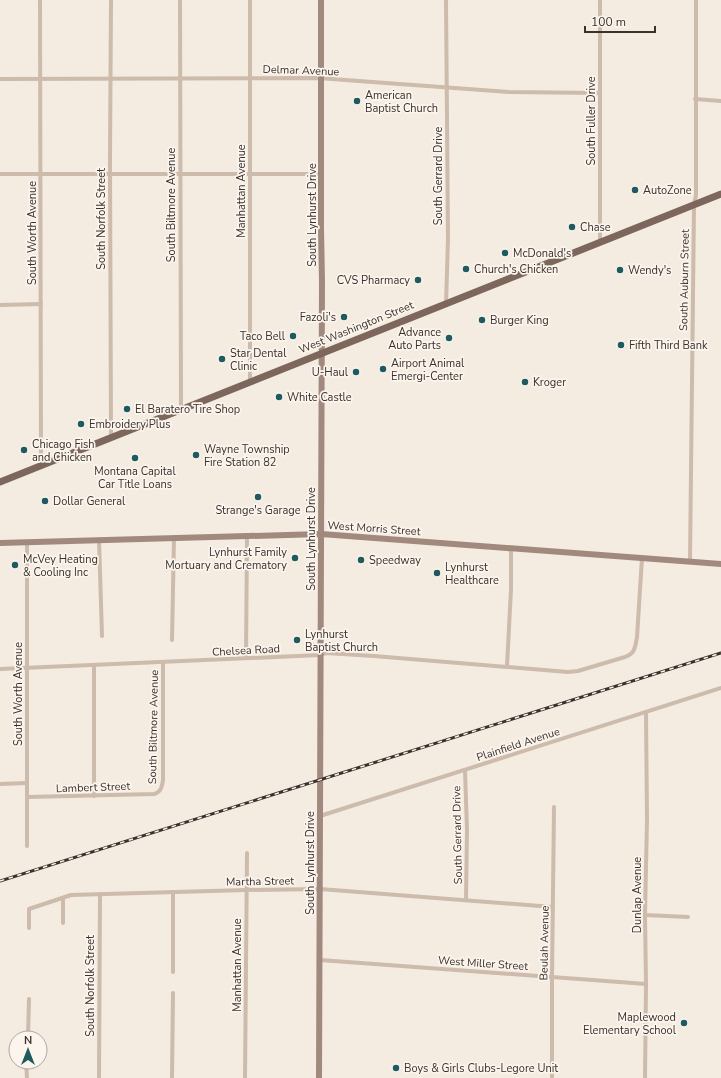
<svg xmlns="http://www.w3.org/2000/svg" width="721" height="1078" font-family="'Nunito Sans',sans-serif">
  <style>
    .lines { fill: none; stroke-linecap: round; stroke-linejoin: round }
    .street { stroke: #cdbbac; stroke-width: 4 }
    .secondary { stroke: #a18a7d; stroke-width: 6 }
    .primary { stroke: #7d675c; stroke-width: 7 }
    .rail-casing { stroke: #3b302b; stroke-width: 3 }
    .rail { stroke: #fbf5ee; stroke-width: 1.5; stroke-dasharray: 4.5; stroke-linecap: butt }
    .poi-dot { fill: #1f5a5e; stroke: #fbf5ee; stroke-width: 1.5 }
    .labels { text-anchor: middle; stroke-width: 3.5; stroke-linejoin: round; paint-order: stroke }
    .street-label { font-size: 11px; fill: #3b302b; stroke: #fbf5ee }
    .poi-label { font-size: 11px; fill: #3b302b; stroke: #fbf5ee; text-anchor: start }
  </style>
  <rect width="100%" height="100%" fill="#f4ebe1"/>
  <g class="lines">
    <g class="street">
      <polyline points="40,0 41,465"/>
      <polyline points="111,0 110,158 111,437"/>
      <polyline points="180,0 181,409"/>
      <polyline points="446,0 448,239 446,304"/>
      <polyline points="0,79 318,78 509,92 600,93"/>
      <polyline points="695,99 721,101"/>
      <polyline points="0,174 321,174"/>
      <polyline points="600,243 600,0"/>
      <polyline points="0,305 41,304"/>
      <polyline points="250,382 250,0"/>
      <polyline points="99,540 102,636"/>
      <polyline points="690,561 694,205 696,195 696,0"/>
      <polyline points="172,640 174,537"/>
      <polyline points="246,658 247,535"/>
      <polyline points="94,665 94,796"/>
      <polyline points="507,666 511,589 511,548"/>
      <path d="M0,669L320,655L326,653L374,656L568,672L578,671L625,657C635,653 635,648 637,637L642,558"/>
      <polyline points="465,770 467,830 466,900"/>
      <polyline points="0,784 27,783"/>
      <path d="M27,797L154,794C161,792 162,787 163,780V663"/>
      <polyline points="320,816 721,688"/>
      <polyline points="27,846 27,542"/>
      <polyline points="645,915 688,917"/>
      <polyline points="63,923 63,898"/>
      <polyline points="29,928 29,909 71,895 246,890 320,889 553,907"/>
      <polyline points="320,960 646,984"/>
      <polyline points="173,972 173,892"/>
      <polyline points="28,1038 29,999"/>
      <polyline points="26,1062 27,1078"/>
      <polyline points="99,1078 100,894"/>
      <polyline points="172,1078 173,993"/>
      <polyline points="245,1078 247,853"/>
      <polyline points="552,1078 552,977 554,807"/>
      <polyline points="645,1078 646,984 645,915 647,819 646,712"/>
    </g>
    <g class="secondary">
      <polyline points="0,543 321,534 721,564"/>
      <polyline points="319,1078 322,282 321,228 321,0"/>
    </g>
    <polyline class="primary" points="0,482 721,194"/>
    <defs>
      <polyline id="rail" points="0,881 721,653"/>
    </defs>
    <use href="#rail" class="rail-casing"/>
    <use href="#rail" class="rail"/>
  </g>
  <g class="poi-dot">
    <circle cx="357" cy="101" r="4"/>
    <circle cx="635" cy="190" r="4"/>
    <circle cx="572" cy="227" r="4"/>
    <circle cx="505" cy="253" r="4"/>
    <circle cx="466" cy="269" r="4"/>
    <circle cx="620" cy="270" r="4"/>
    <circle cx="418" cy="280" r="4"/>
    <circle cx="344" cy="317" r="4"/>
    <circle cx="482" cy="320" r="4"/>
    <circle cx="293" cy="336" r="4"/>
    <circle cx="449" cy="338" r="4"/>
    <circle cx="621" cy="345" r="4"/>
    <circle cx="222" cy="359" r="4"/>
    <circle cx="383" cy="369" r="4"/>
    <circle cx="356" cy="372" r="4"/>
    <circle cx="525" cy="382" r="4"/>
    <circle cx="279" cy="397" r="4"/>
    <circle cx="127" cy="409" r="4"/>
    <circle cx="81" cy="424" r="4"/>
    <circle cx="24" cy="450" r="4"/>
    <circle cx="196" cy="455" r="4"/>
    <circle cx="135" cy="458" r="4"/>
    <circle cx="258" cy="497" r="4"/>
    <circle cx="45" cy="501" r="4"/>
    <circle cx="295" cy="558" r="4"/>
    <circle cx="361" cy="560" r="4"/>
    <circle cx="15" cy="565" r="4"/>
    <circle cx="437" cy="573" r="4"/>
    <circle cx="297" cy="640" r="4"/>
    <circle cx="684" cy="1023" r="4"/>
    <circle cx="396" cy="1068" r="4"/>
  </g>
  <g class="labels">
    <g class="street-label">
      <text transform="translate(301 70) rotate(2)" y="4">Delmar Avenue</text>
      <text transform="translate(591 121) rotate(-90)" y="4">South Fuller Drive</text>
      <text transform="translate(438 176) rotate(-90)" y="4">South Gerrard Drive</text>
      <text transform="translate(241 191) rotate(-90)" y="4">Manhattan Avenue</text>
      <text transform="translate(171 205) rotate(-90)" y="4">South Biltmore Avenue</text>
      <text transform="translate(312 215) rotate(-90)" y="4">South Lynhurst Drive</text>
      <text transform="translate(101 219) rotate(-90)" y="4">South Norfolk Street</text>
      <text transform="translate(32 233) rotate(-90)" y="4">South Worth Avenue</text>
      <text transform="translate(684 280) rotate(-89)" y="4">South Auburn Street</text>
      <text transform="translate(356 327) rotate(-22)" y="4">West Washington Street</text>
      <text transform="translate(374 528) rotate(4)" y="4">West Morris Street</text>
      <text transform="translate(311 539) rotate(-90)" y="4">South Lynhurst Drive</text>
      <text transform="translate(246 650) rotate(-3)" y="4">Chelsea Road</text>
      <text transform="translate(18 694) rotate(-90)" y="4">South Worth Avenue</text>
      <text transform="translate(153 727) rotate(-89)" y="4">South Biltmore Avenue</text>
      <text transform="translate(518 744) rotate(-18)" y="4">Plainfield Avenue</text>
      <text transform="translate(93 787) rotate(-2)" y="4">Lambert Street</text>
      <text transform="translate(457 835) rotate(-91)" y="4">South Gerrard Drive</text>
      <text transform="translate(310 863) rotate(-90)" y="4">South Lynhurst Drive</text>
      <text transform="translate(260 881) rotate(-1)" y="4">Martha Street</text>
      <text transform="translate(637 895) rotate(-90)" y="4">Dunlap Avenue</text>
      <text transform="translate(544 943) rotate(-89)" y="4">Beulah Avenue</text>
      <text transform="translate(483 963) rotate(4)" y="4">West Miller Street</text>
      <text transform="translate(237 965) rotate(-90)" y="4">Manhattan Avenue</text>
      <text transform="translate(90 986) rotate(-90)" y="4">South Norfolk Street</text>
    </g>
    <g class="poi-label">
      <text x="365" y="99">American<tspan x="365" dy="13">Baptist Church</tspan></text>
      <text x="643" y="194">AutoZone</text>
      <text x="580" y="231">Chase</text>
      <text x="513" y="257">McDonald's</text>
      <text x="474" y="273">Church's Chicken</text>
      <text x="628" y="274">Wendy's</text>
      <text x="410" y="284" text-anchor="end">CVS Pharmacy</text>
      <text x="336" y="321" text-anchor="end">Fazoli's</text>
      <text x="490" y="324">Burger King</text>
      <text x="441" y="336" text-anchor="end">Advance<tspan x="441" dy="13">Auto Parts</tspan></text>
      <text x="285" y="340" text-anchor="end">Taco Bell</text>
      <text x="629" y="349">Fifth Third Bank</text>
      <text x="230" y="357">Star Dental<tspan x="230" dy="13">Clinic</tspan></text>
      <text x="391" y="367">Airport Animal<tspan x="391" dy="13">Emergi-Center</tspan></text>
      <text x="348" y="376" text-anchor="end">U-Haul</text>
      <text x="533" y="386">Kroger</text>
      <text x="287" y="401">White Castle</text>
      <text x="135" y="413">El Baratero Tire Shop</text>
      <text x="89" y="428">Embroidery Plus</text>
      <text x="32" y="448">Chicago Fish<tspan x="32" dy="13">and Chicken</tspan></text>
      <text x="204" y="453">Wayne Township<tspan x="204" dy="13">Fire Station 82</tspan></text>
      <text x="135" y="475" text-anchor="middle">Montana Capital<tspan x="135" dy="13">Car Title Loans</tspan></text>
      <text x="53" y="505">Dollar General</text>
      <text x="258" y="514" text-anchor="middle">Strange's Garage</text>
      <text x="287" y="556" text-anchor="end">Lynhurst Family<tspan x="287" dy="13">Mortuary and Crematory</tspan></text>
      <text x="23" y="563">McVey Heating<tspan x="23" dy="13">&amp; Cooling Inc</tspan></text>
      <text x="369" y="564">Speedway</text>
      <text x="445" y="571">Lynhurst<tspan x="445" dy="13">Healthcare</tspan></text>
      <text x="305" y="638">Lynhurst<tspan x="305" dy="13">Baptist Church</tspan></text>
      <text x="676" y="1021" text-anchor="end">Maplewood<tspan x="676" dy="13">Elementary School</tspan></text>
      <text x="404" y="1072">Boys &amp; Girls Clubs-Legore Unit</text>
    </g>
  </g>
  <g transform="translate(28 1050)"><circle r="19" fill="#fbf5ee" stroke="#aea6a0"/>
  <path d="M0-3L7 15L0 10L-7 15Z" fill="#1f5a5e"/>
  <text y="-6" font-size="11" font-weight="bold" text-anchor="middle" fill="#3b302b">N</text>
  </g>
  <path d="M585 26v6h70v-6" fill="none" stroke="#3b302b" stroke-width="2"/>
  <text x="591" y="26" font-size="12" fill="#3b302b" stroke="#fbf5ee" stroke-width="3" paint-order="stroke">100 m</text>
</svg>
